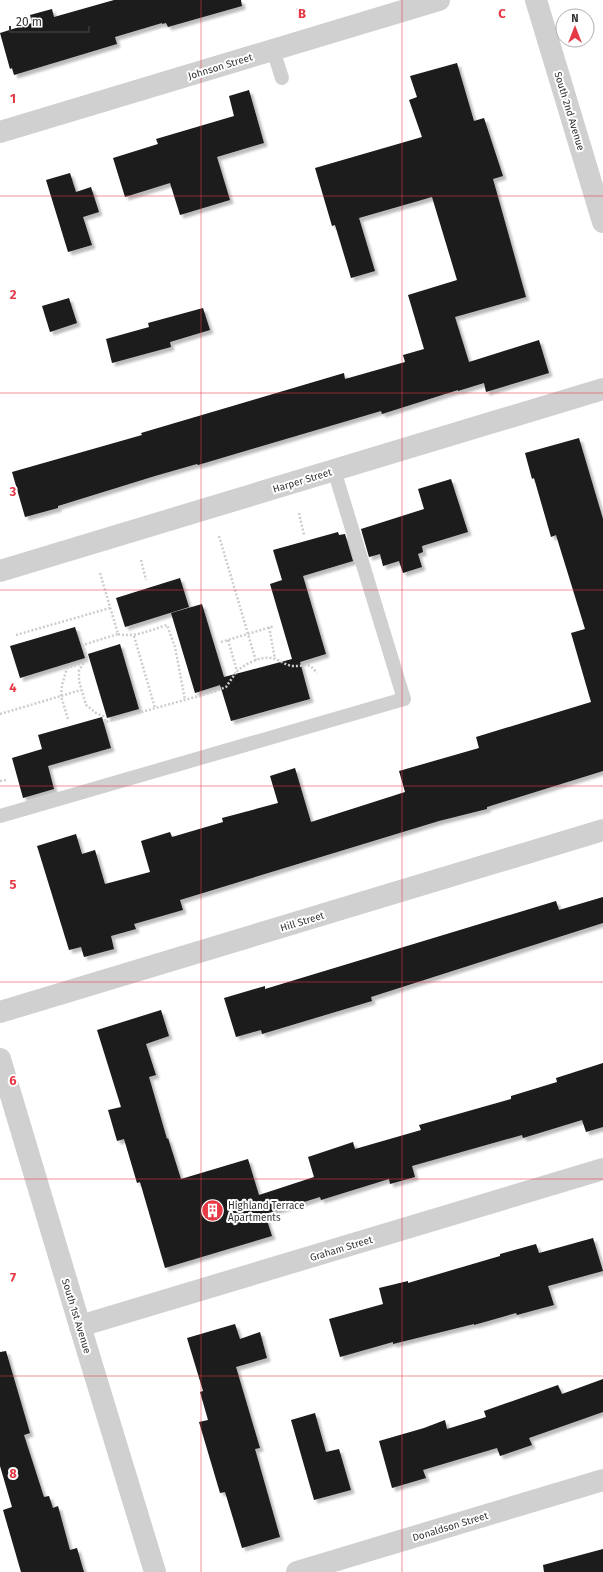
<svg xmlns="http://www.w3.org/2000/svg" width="603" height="1572" font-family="'Fira Sans',sans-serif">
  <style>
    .building { fill: #1a1a1a; filter: url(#shadow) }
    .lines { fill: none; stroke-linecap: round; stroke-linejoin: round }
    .path { stroke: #cdcdcd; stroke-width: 2.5; stroke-dasharray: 2 2; stroke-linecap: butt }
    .lane { stroke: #d0d0d0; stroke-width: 14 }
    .street { stroke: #d0d0d0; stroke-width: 22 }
    .grid { fill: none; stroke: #e63946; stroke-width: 1; stroke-opacity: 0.55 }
    .labels { text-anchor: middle; stroke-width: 4; stroke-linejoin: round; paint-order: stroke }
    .street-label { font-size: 10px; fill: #333; stroke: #fff }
    .poi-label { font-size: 10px; fill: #333; stroke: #fff; text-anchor: start }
    .grid-label { font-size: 13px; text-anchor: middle; font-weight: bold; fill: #e63946; stroke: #fff; stroke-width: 4; stroke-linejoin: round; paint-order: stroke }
  </style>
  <defs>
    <filter id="shadow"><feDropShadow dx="3.5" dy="3.5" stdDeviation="1" flood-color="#0004"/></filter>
  </defs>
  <rect width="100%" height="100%" fill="#fff"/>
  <g class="building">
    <polygon points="114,0 241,0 242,6 168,27 166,23 162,24 162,23 115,37 117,44 14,75 12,68 10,69 0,33 32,23 30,15 52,9 54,17"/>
    <polygon points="457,63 474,121 484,118 503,176 493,179 526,297 455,317 469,362 539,340 549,373 486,392 484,383 458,391 458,390 382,414 381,411 198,465 197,464 155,476 58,506 58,508 25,517 12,472 142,435 141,433 344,373 345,379 405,362 403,355 424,349 408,295 457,280 432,197 359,218 375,271 351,278 335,225 332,226 315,168 422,137 409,100 417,97 410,76"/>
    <polygon points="249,90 264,143 217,157 230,200 180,215 170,183 125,197 113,158 158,144 156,139 234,116 229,96"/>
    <polygon points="70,173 76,192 91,187 99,212 83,217 92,245 68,252 46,180"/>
    <polygon points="69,298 77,323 50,332 42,306"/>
    <polygon points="203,308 210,330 170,342 171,347 112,363 106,339 149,327 148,323"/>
    <polygon points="579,438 603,519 603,771 487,807 487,809 439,821 180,900 183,910 134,924 136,929 111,936 114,949 84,957 81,947 69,950 37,846 76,834 82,854 95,850 105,884 150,872 141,841 170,832 172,837 223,822 222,818 278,803 270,776 295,768 311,822 405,792 399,771 479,748 476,737 591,702 571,633 585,629 556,535 551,537 534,478 532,479 525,453"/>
    <polygon points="451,479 468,532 422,546 423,552 418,554 422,567 403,573 399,561 383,566 380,554 369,557 361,529 424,509 418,489"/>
    <polygon points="338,532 339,535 345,534 353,561 303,576 326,654 300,662 310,699 231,721 220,685 195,693 171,613 202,604 224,677 292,659 270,584 282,580 273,550"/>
    <polygon points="180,578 189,607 125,627 116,598"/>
    <polygon points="75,627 85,658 20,678 10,646"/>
    <polygon points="120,644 139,709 107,718 88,654"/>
    <polygon points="102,717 111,748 48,766 54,789 23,798 12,758 42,749 38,735"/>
    <polygon points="603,897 603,923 371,997 372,1001 262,1034 261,1030 236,1037 224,998 265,986 265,989 556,901 559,910"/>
    <polygon points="161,1010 169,1036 146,1044 156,1075 149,1077 167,1139 168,1138 181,1179 248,1159 259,1195 314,1177 308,1157 353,1142 355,1149 421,1130 419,1125 511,1099 511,1096 557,1082 556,1078 603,1063 603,1127 586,1132 582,1120 523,1138 522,1135 412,1166 415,1177 390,1184 389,1179 321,1200 320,1197 265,1214 272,1236 165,1268 140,1182 137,1183 124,1139 117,1141 108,1110 121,1107 97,1030"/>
    <polygon points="593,1238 603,1271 548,1286 554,1305 517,1315 516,1313 474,1325 474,1324 393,1344 393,1342 340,1357 329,1319 383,1304 379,1288 408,1281 408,1283 500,1256 500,1254 536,1244 539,1253"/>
    <polygon points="235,1324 240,1339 260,1332 267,1358 236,1367 260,1448 255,1449 280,1537 242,1548 225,1492 220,1493 199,1422 208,1420 200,1392 203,1391 187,1338"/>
    <polygon points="6,1351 30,1433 24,1435 44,1497 49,1496 53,1508 58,1506 70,1550 77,1548 84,1572 21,1572 3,1510 12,1507 0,1466 0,1352"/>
    <polygon points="603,1379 603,1412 529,1438 532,1445 500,1456 497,1448 423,1470 426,1478 392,1488 379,1441 424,1428 445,1420 447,1429 486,1417 484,1411 558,1385 562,1394"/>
    <polygon points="315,1413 326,1452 339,1449 351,1490 314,1500 291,1420"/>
    <polygon points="603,1549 603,1572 544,1572 543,1565"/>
  </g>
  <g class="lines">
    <g class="path">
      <polyline points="299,513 304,535"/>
      <polyline points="219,536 256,661"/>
      <polyline points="141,560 146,580"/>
      <polyline points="100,573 118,634 83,645 87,658 79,670 79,681 86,705 96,713 103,716 106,722 213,692 226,687 237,671"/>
      <polyline points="269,627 275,659"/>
      <path d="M118,634C135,638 150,630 167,625L175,647L185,700"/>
      <polyline points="16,635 110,608"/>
      <polyline points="134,636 155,708"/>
      <path d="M228,640L237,671C245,664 261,656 271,658C279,659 285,665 292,666C305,667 307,660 317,673"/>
      <polyline points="221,642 274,626"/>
      <polyline points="0,714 81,690"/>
      <polyline points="68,719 61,696 62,685 67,668 83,663"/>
      <polyline points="0,781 6,780"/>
    </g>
    <g class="lane">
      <polyline points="273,50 282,78"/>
      <polyline points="0,816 404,699 334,470"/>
    </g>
    <g class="street">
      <polyline points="536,0 603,222"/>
      <polyline points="0,132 439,0"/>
      <polyline points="0,571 603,389"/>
      <polyline points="0,1012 603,830"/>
      <polyline points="0,1059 80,1326 155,1572"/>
      <polyline points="80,1326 603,1169"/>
      <polyline points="297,1572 603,1480"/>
    </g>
  </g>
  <path class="grid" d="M201,0V1572M402,0V1572M0,196H603M0,393H603M0,590H603M0,786H603M0,982H603M0,1179H603M0,1376H603"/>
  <defs>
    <symbol id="building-disc" viewBox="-11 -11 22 22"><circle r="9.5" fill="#e63946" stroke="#fff"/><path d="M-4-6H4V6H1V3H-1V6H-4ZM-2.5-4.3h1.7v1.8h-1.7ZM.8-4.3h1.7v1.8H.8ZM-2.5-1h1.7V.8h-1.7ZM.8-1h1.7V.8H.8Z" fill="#fff"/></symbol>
  </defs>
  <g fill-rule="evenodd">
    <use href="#building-disc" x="200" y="1198" width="25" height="25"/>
  </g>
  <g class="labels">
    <g class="street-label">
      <text transform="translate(220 66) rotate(-17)" y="4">Johnson Street</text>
      <text transform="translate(570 111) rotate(73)" y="4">South 2nd Avenue</text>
      <text transform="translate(302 480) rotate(-17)" y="4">Harper Street</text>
      <text transform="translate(302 921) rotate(-17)" y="4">Hill Street</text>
      <text transform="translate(341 1248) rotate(-17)" y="4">Graham Street</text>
      <text transform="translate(77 1316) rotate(73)" y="4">South 1st Avenue</text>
      <text transform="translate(450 1526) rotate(-17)" y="4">Donaldson Street</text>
    </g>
    <g class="poi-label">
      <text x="228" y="1209">Highland Terrace<tspan x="228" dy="12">Apartments</tspan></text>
    </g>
  </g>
  <g class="grid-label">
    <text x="302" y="18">B</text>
    <text x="502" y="18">C</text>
    <text x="13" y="103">1</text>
    <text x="13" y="299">2</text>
    <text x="13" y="496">3</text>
    <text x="13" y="692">4</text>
    <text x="13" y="889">5</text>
    <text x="13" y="1085">6</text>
    <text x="13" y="1282">7</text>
    <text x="13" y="1478">8</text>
  </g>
  <g transform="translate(575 28)"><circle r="19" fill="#ffffff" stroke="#adadad"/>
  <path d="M0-3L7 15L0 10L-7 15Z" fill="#e63946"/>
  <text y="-6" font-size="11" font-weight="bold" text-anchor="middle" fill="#333333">N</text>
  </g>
  <path d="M10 26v6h79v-6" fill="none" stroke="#333333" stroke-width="2"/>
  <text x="16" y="26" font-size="12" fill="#333333" stroke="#ffffff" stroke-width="3" paint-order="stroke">20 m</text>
</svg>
